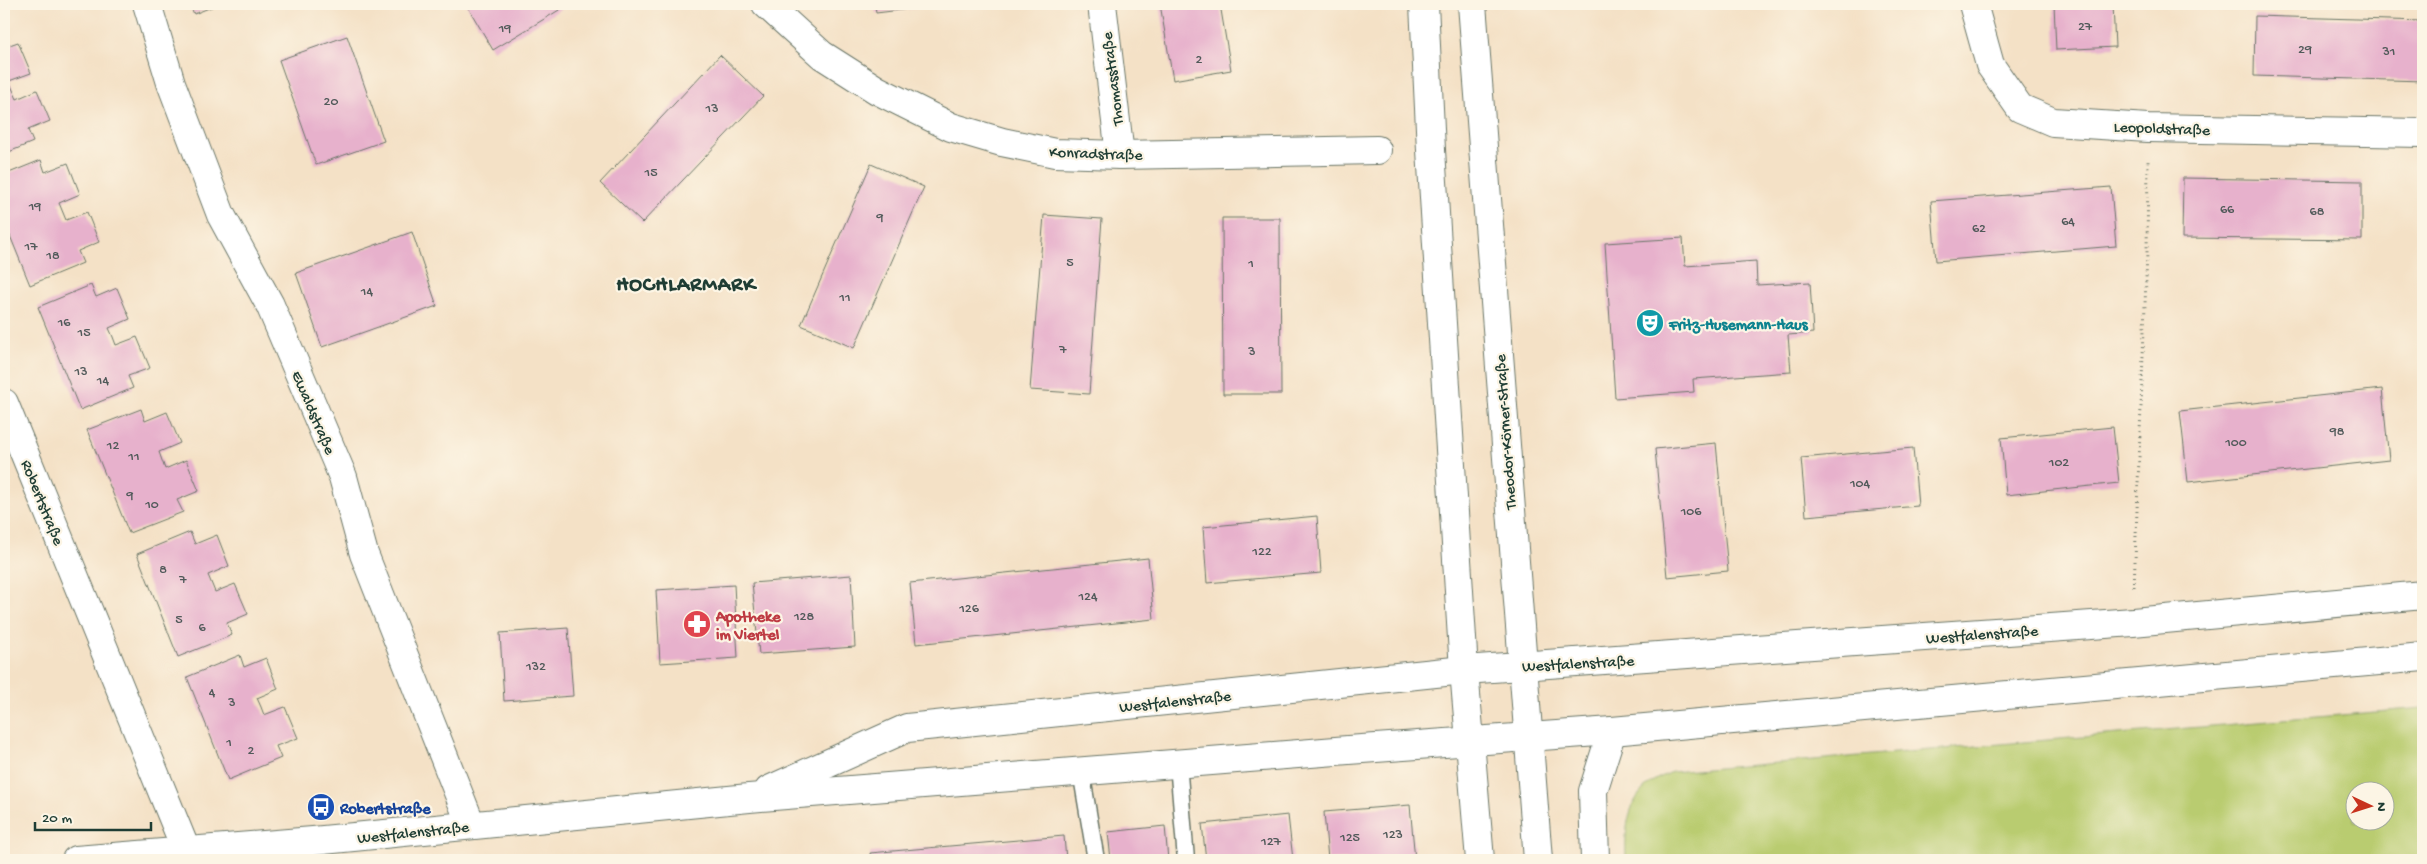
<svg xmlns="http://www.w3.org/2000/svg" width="2427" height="864" font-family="'Gochi Hand',sans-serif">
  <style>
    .green { fill: #b9cc6f; stroke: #6c8452; fill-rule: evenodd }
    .building { fill: #e7b1cc }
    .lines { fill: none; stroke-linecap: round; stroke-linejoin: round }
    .lane-casing { stroke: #6a7667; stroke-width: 19 }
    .street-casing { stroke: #6a7667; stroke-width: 30 }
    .secondary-casing { stroke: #6a7667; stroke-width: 30 }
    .path { stroke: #6a7667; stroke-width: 3; stroke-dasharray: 1 4; stroke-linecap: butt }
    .lane { stroke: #fff; stroke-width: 16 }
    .street { stroke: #fff; stroke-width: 28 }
    .secondary { stroke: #fff; stroke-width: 28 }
    .labels { text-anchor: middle; stroke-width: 4.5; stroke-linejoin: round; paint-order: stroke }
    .number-label { font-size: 14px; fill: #515a5a }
    .street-label { font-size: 16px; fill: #1f3d34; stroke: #fcf5e5 }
    .culture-label { font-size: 16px; font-weight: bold; fill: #0d838f; stroke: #fcf5e5; text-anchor: start }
    .health-label { font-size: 16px; font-weight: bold; fill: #be3a42; stroke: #fcf5e5; text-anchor: start }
    .transit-label { font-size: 16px; font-weight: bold; fill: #164399; stroke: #fcf5e5; text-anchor: start }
    .district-label { font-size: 21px; font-weight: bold; letter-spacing: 1px; fill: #1f3d34; stroke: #fcf5e5 }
  </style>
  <rect width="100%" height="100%" fill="#fcf5e5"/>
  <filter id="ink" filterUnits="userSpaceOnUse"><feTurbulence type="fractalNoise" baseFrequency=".02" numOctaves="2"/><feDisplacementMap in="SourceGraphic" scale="10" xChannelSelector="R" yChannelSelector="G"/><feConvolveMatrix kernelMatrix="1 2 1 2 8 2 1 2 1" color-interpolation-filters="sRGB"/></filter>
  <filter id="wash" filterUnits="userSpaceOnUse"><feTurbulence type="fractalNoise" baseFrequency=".0096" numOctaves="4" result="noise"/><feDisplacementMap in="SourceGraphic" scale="20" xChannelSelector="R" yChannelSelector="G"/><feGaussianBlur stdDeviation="1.12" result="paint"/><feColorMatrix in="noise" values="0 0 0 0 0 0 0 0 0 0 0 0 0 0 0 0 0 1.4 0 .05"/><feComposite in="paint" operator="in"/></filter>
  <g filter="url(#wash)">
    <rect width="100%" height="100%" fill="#f4e1c6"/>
    <path class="green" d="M2423,708V860H1626C1625,834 1626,803 1648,785C1654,779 1664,776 1672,772ZM2354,792H2384V822H2354Z"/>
    <g id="blocks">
      <g class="building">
        <polygon points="189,4 219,4 194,14"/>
        <polygon points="466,4 569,4 493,50"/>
        <polygon points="875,4 942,4 942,5 876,13"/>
        <polygon points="1160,4 1220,4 1231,70 1173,80"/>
        <polygon points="2054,4 2113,4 2115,47 2056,50"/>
        <polygon points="2255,16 2423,21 2423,81 2254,76"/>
        <polygon points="347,36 384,141 316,165 279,60"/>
        <polygon points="18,42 31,73 9,81 17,99 37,90 50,121 28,130 33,142 4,154 4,47"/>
        <polygon points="720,55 763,96 642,223 600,183"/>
        <polygon points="41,160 45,172 68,163 80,194 59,203 66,220 87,212 99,242 78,251 83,263 30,285 4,221 4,175"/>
        <polygon points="871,164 924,187 854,348 801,325"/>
        <polygon points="2183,178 2362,181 2362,240 2182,238"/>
        <polygon points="2111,187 2116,246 1936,261 1931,201"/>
        <polygon points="1044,215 1102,219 1089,394 1030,390"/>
        <polygon points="1222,218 1280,218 1281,394 1223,394"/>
        <polygon points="412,232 437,306 322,347 296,273"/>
        <polygon points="1683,238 1685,266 1756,261 1757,285 1810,282 1813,333 1788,335 1791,372 1693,379 1694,392 1615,398 1605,243"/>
        <polygon points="91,285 96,297 117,288 130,319 109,328 113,337 116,345 137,337 150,368 128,376 133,388 80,410 38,307"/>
        <polygon points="2382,389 2389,460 2188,482 2180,411"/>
        <polygon points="141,409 145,421 167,412 180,443 159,452 165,469 186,460 199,491 177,500 183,512 129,533 87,430"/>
        <polygon points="2113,427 2119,483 2006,495 2001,438"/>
        <polygon points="1716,443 1728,571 1667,577 1655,449"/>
        <polygon points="1913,448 1918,506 1806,516 1801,458"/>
        <polygon points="1317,516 1321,573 1207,583 1203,527"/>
        <polygon points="190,532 195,544 217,535 229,566 208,575 215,592 235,584 248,614 227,623 232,635 178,657 137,554"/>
        <polygon points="1148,558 1154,619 916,644 910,583"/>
        <polygon points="851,575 855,647 759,654 752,583"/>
        <polygon points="734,585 738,658 660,663 656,590"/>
        <polygon points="568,628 573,696 504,701 500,633"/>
        <polygon points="240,655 244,667 266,658 278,689 257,698 261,707 264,715 285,707 298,738 276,746 281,758 228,780 187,677"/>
        <polygon points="1410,805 1415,860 1394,860 1394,858 1328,860 1324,812"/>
        <polygon points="1288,815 1293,860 1206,860 1202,824"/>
        <polygon points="1165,826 1168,860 1111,860 1108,832"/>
        <polygon points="1064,836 1066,860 871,860 870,853"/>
      </g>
    </g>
  </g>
  <g filter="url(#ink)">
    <use href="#blocks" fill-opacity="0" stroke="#6a7667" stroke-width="1"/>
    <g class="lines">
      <defs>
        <g id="lane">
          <polyline points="1178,763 1186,860"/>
          <polyline points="1081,771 1096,860"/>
        </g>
        <g id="street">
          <polyline points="147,4 171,83 221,215 270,305 343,477 364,554 471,825"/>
          <polyline points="766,4 822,55 877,90 951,127 1002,142 1055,153 1120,155 1377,150"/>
          <polyline points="1102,4 1120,155"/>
          <polyline points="1973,4 1990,65 2020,108 2053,122 2148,128 2423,133"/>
          <polyline points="4,403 190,860"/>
        </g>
        <g id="secondary">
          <polyline points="1424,4 1431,150 1464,670 1480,860"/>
          <polyline points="1472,4 1538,860"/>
          <polyline points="769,790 907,728 1464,670 2133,622 2423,595"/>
          <polyline points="76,860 313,841 749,798 1348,750 1612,731 2423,657"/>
          <polyline points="1595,860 1593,791 1612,731"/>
        </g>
      </defs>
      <use href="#lane" class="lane-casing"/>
      <use href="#street" class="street-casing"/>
      <use href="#secondary" class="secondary-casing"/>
      <polyline class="path" points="2134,587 2147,253 2148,161"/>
      <use href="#lane" class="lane"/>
      <use href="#street" class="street"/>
      <use href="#secondary" class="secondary"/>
    </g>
  </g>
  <defs>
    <symbol id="theatre-disc" viewBox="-11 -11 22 22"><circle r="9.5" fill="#0f9aa8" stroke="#fcf5e5"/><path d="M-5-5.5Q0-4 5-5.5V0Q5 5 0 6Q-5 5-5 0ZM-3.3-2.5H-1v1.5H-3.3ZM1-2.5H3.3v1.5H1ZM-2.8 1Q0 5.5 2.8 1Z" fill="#fff"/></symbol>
    <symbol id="pharmacy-disc" viewBox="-11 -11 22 22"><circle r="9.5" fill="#e0444e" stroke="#fcf5e5"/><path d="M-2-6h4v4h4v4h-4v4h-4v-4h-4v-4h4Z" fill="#fff"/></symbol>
    <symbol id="bus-disc" viewBox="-11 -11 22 22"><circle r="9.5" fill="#1a4fb4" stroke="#fcf5e5"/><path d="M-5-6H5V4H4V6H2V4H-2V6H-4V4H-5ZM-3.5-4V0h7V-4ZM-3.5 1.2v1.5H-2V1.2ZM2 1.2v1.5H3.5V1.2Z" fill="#fff"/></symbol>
  </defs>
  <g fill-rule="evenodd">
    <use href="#theatre-disc" x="1634" y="307" width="32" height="32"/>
    <use href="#pharmacy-disc" x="681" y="608" width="32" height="32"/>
    <use href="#bus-disc" x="305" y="791" width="32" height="32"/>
  </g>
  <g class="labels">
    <g class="number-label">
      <text x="2085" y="30">27</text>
      <text x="505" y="32">19</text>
      <text x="2305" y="53">29</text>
      <text x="2389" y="55">31</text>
      <text x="1199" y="63">2</text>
      <text x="331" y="105">20</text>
      <text x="712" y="112">13</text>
      <text x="651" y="176">15</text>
      <text x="35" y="210">19</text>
      <text x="2227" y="213">66</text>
      <text x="2317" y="215">68</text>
      <text x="880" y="221">9</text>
      <text x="2068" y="225">64</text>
      <text x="1979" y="232">62</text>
      <text x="31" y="250">17</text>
      <text x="53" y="259">18</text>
      <text x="1070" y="266">5</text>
      <text x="1251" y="267">1</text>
      <text x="367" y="295">14</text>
      <text x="845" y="301">11</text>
      <text x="64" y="326">16</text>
      <text x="84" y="336">15</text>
      <text x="1063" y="353">7</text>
      <text x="1252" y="355">3</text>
      <text x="81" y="375">13</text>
      <text x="103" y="384">14</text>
      <text x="2337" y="435">98</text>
      <text x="2236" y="446">100</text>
      <text x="113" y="449">12</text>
      <text x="134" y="460">11</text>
      <text x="2059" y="466">102</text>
      <text x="1860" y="487">104</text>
      <text x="130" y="499">9</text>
      <text x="152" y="508">10</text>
      <text x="1691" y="515">106</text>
      <text x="1262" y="555">122</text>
      <text x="163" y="573">8</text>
      <text x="183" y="583">7</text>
      <text x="1088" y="600">124</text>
      <text x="969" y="612">126</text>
      <text x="804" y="620">128</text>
      <text x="179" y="623">5</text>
      <text x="202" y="631">6</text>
      <text x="536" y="670">132</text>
      <text x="212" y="696">4</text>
      <text x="232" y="706">3</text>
      <text x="229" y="746">1</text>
      <text x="251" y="754">2</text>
      <text x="1393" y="838">123</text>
      <text x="1350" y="841">125</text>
      <text x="1271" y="845">127</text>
    </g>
    <g class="street-label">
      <text transform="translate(1111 79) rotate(-97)" y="6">Thomasstraße</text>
      <text transform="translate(2162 127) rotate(2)" y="6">Leopoldstraße</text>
      <text transform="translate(1096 152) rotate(2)" y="6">Konradstraße</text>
      <text transform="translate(315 412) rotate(67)" y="6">Ewaldstraße</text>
      <text transform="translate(1504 432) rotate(-94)" y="6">Theodor-Körner-Straße</text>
      <text transform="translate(44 502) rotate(68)" y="6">Robertstraße</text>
      <text transform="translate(1982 633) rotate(-4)" y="6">Westfalenstraße</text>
      <text transform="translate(1578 662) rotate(-3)" y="6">Westfalenstraße</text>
      <text transform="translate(1175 700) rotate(-6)" y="6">Westfalenstraße</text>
      <text transform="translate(413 831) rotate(-6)" y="6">Westfalenstraße</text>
    </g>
    <g class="culture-label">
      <text x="1669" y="329">Fritz-Husemann-Haus</text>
    </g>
    <g class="health-label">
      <text x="716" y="621">Apotheke<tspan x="716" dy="18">im Viertel</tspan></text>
    </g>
    <g class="transit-label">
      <text x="340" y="813">Robertstraße</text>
    </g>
    <g class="district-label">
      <text x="686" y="290">HOCHLARMARK</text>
    </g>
  </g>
  <rect width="2427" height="864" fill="none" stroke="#fcf5e5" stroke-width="20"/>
  <g transform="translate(2370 806) rotate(94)"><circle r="24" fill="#fcf5e5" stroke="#a4ab9e"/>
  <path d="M0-4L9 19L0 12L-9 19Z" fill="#c8321e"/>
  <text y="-8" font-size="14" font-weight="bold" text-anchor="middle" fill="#1f3d34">N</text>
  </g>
  <path d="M35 822v8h116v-8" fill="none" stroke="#1f3d34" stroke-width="2.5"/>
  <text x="42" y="822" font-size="15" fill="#1f3d34" stroke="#fcf5e5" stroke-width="4" paint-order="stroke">20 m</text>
</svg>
